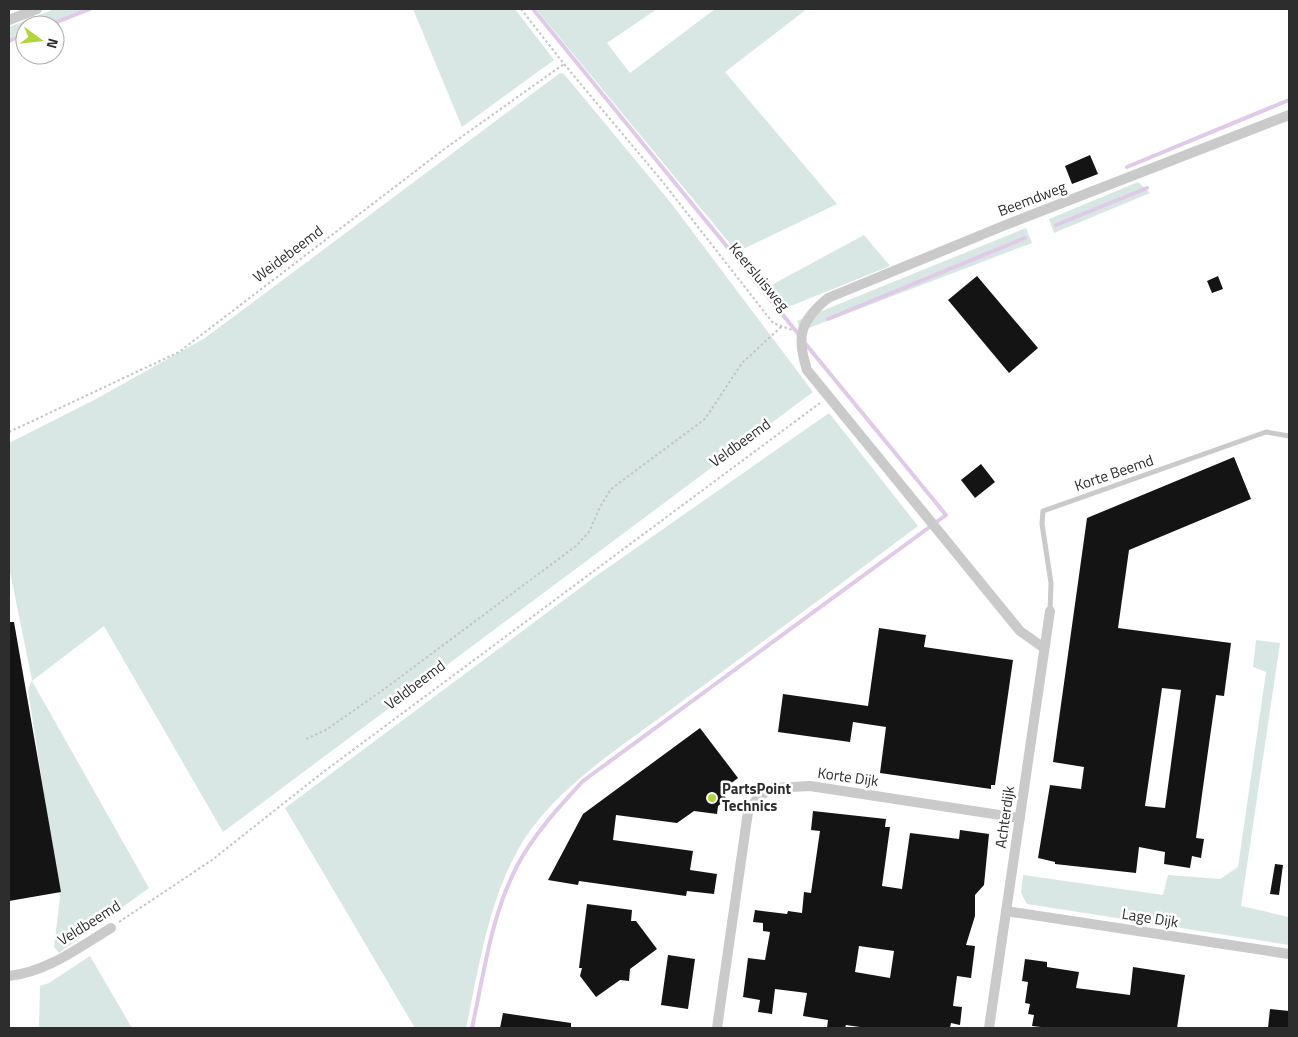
<svg xmlns="http://www.w3.org/2000/svg" width="1298" height="1037" font-family="'Titillium Web',sans-serif">
  <style>
    .green { fill: #d9e7e4 }
    .lines { fill: none; stroke-linecap: round; stroke-linejoin: round }
    .stream { stroke: #dfcae8; stroke-width: 4 }
    .building { fill: #141414; fill-rule: evenodd }
    .path { stroke: #c4c4c4; stroke-width: 2; stroke-dasharray: 2.5 2.5; stroke-linecap: butt }
    .service { stroke: #cacaca; stroke-width: 5 }
    .minor { stroke: #cacaca; stroke-width: 10 }
    .poi-dot { fill: #b1d53e; stroke: #fff; stroke-width: 2 }
    .labels { text-anchor: middle; stroke-width: 5; stroke-linejoin: round; paint-order: stroke }
    .street-label { font-size: 15px; fill: #2d2d2d; stroke: #fff }
    .poi-label { font-size: 15px; font-weight: bold; fill: #2d2d2d; stroke: #fff; text-anchor: start }
  </style>
  <rect width="100%" height="100%" fill="#fff"/>
  <g class="green">
    <polygon points="55,9 90,9 48,25 25,25 25,34 9,40 9,27"/>
    <polygon points="413,9 515,9 554,60 462,127"/>
    <polygon points="536,9 657,9 607,43 630,73 715,9 807,9 725,72 837,204 737,252"/>
    <polygon points="560,73 564,74 671,203 813,392 223,832 104,626 32,681 149,888 59,953 54,947 60,898 28,690 32,680 9,567 9,443 96,399 205,338"/>
    <polygon points="1138,182 1150,193 1054,233 1049,219"/>
    <polygon points="1026,228 1032,243 801,331 797,321"/>
    <polygon points="864,235 890,266 783,309 766,288"/>
    <path d="M829,413L918,526C839,585 760,644 681,702C626,744 554,787 519,848C488,902 479,968 466,1028H415L285,808L596,576Z"/>
    <polygon points="1256,640 1280,643 1241,906 1289,917 1289,945 1027,904 1021,893 1023,875 1163,895 1168,875 1220,879 1238,867 1266,672 1253,667"/>
    <polygon points="90,956 132,1028 39,1028 40,986 49,983"/>
  </g>
  <g class="lines">
    <g class="stream">
      <polyline points="533,9 800,336"/>
      <polyline points="49,25 90,9"/>
      <polyline points="9,41 25,34"/>
      <polyline points="1127,167 1289,100"/>
      <polyline points="1056,225 1147,188"/>
      <polyline points="828,319 1025,238"/>
      <path d="M472,1028C484,973 491,916 517,866C534,834 559,807 583,781L946,515L804,342"/>
    </g>
  </g>
  <g class="building">
    <polygon points="1090,155 1098,174 1072,184 1065,166"/>
    <polygon points="977,276 1038,348 1009,373 948,300"/>
    <polygon points="1218,276 1223,289 1212,293 1207,281"/>
    <path d="M1234,457L1251,499L1129,550L1118,628L1231,643L1224,696L1216,695L1209,744L1196,838L1204,839L1201,858L1192,856L1190,868L1164,864L1165,852L1139,847L1136,873L1055,864V862L1038,858L1050,785L1081,789L1084,767L1053,762L1087,518ZM1162,688L1181,690L1165,808L1145,806Z"/>
    <polygon points="981,464 995,482 975,498 961,480"/>
    <polygon points="9,622 14,622 61,892 9,901"/>
    <polygon points="879,628 926,635 924,647 1013,660 995,785 991,785 991,789 880,773 886,727 853,722 850,742 778,732 783,694 868,706"/>
    <polygon points="700,728 738,778 721,791 727,799 718,806 717,814 694,811 677,823 616,815 613,840 693,851 690,870 717,874 714,894 687,891 686,896 579,881 578,885 548,880 583,814"/>
    <path d="M813,811L886,819L885,827H890L882,886L902,889L910,833L959,839L960,830L989,834L984,885L975,895V916L966,945L975,946L971,978L957,976L953,1006L962,1007L960,1025L951,1023L950,1028H867L846,1025L845,1028H827L828,1020L803,1016L807,993L775,989L772,1014L758,1012L760,1000L743,997L748,958L765,960L770,932L763,931V923L753,922L755,910L787,914L788,911L802,913L804,892L811,893L820,831L811,830ZM859,946L894,951L890,978L855,972Z"/>
    <polygon points="1275,864 1283,865 1279,895 1270,894"/>
    <polygon points="587,904 632,910 631,921 636,921 657,949 630,969 629,981 620,980 596,997 580,976 582,968 579,968"/>
    <polygon points="668,955 695,959 688,1009 661,1005"/>
    <polygon points="1025,959 1047,962 1047,967 1079,972 1076,988 1130,995 1133,967 1185,975 1177,1028 1050,1028 1032,1026 1034,1015 1028,1014 1030,1004 1025,1003 1028,982 1022,981"/>
    <polygon points="1270,1009 1289,1011 1289,1028 1268,1028"/>
    <polygon points="503,1013 571,1023 571,1028 500,1028"/>
  </g>
  <g class="lines">
    <g class="path">
      <polyline points="521,9 564,64 662,181 773,323 792,330"/>
      <polyline points="9,432 179,352 443,150 564,64"/>
      <polyline points="306,739 326,730 387,687 576,546 589,532 600,507 611,489 705,419 742,363 782,326"/>
      <polyline points="119,922 212,860 322,773 820,403"/>
    </g>
    <polyline class="service" points="1050,611 1051,583 1042,524 1043,511 1266,432 1289,436"/>
    <g class="minor">
      <polyline points="9,20 37,9"/>
      <path d="M1044,648L1020,631L807,370C796,336 800,321 828,298L1003,226L1289,115"/>
      <polyline points="1006,911 1289,954"/>
      <path d="M9,976C47,972 78,948 111,928"/>
      <polyline points="717,1028 748,812 758,797 773,788 810,786 1020,818"/>
      <polyline points="989,1028 1050,611"/>
    </g>
  </g>
  <circle class="poi-dot" cx="712" cy="798" r="5"/>
  <g class="labels">
    <g class="street-label">
      <text transform="translate(1032 199) rotate(-21)" y="5">Beemdweg</text>
      <text transform="translate(288 254) rotate(-37)" y="5">Weidebeemd</text>
      <text transform="translate(759 277) rotate(50)" y="5">Keersluisweg</text>
      <text transform="translate(740 443) rotate(-36)" y="5">Veldbeemd</text>
      <text transform="translate(1114 473) rotate(-19)" y="5">Korte Beemd</text>
      <text transform="translate(415 685) rotate(-37)" y="5">Veldbeemd</text>
      <text transform="translate(848 777) rotate(8)" y="5">Korte Dijk</text>
      <text transform="translate(1005 817) rotate(-82)" y="5">Achterdijk</text>
      <text transform="translate(1150 918) rotate(9)" y="5">Lage Dijk</text>
      <text transform="translate(89 923) rotate(-32)" y="5">Veldbeemd</text>
    </g>
    <g class="poi-label">
      <text x="722" y="794">PartsPoint<tspan x="722" dy="17">Technics</tspan></text>
    </g>
  </g>
  <rect width="1298" height="1037" fill="none" stroke="#2d2d2d" stroke-width="20"/>
  <g transform="translate(40 40) rotate(105)"><circle r="24" fill="#ffffff" stroke="#ababab"/>
  <path d="M0-4L9 19L0 12L-9 19Z" fill="#b1d53e"/>
  <text y="-8" font-size="14" font-weight="bold" text-anchor="middle" fill="#2d2d2d">N</text>
  </g>
</svg>
